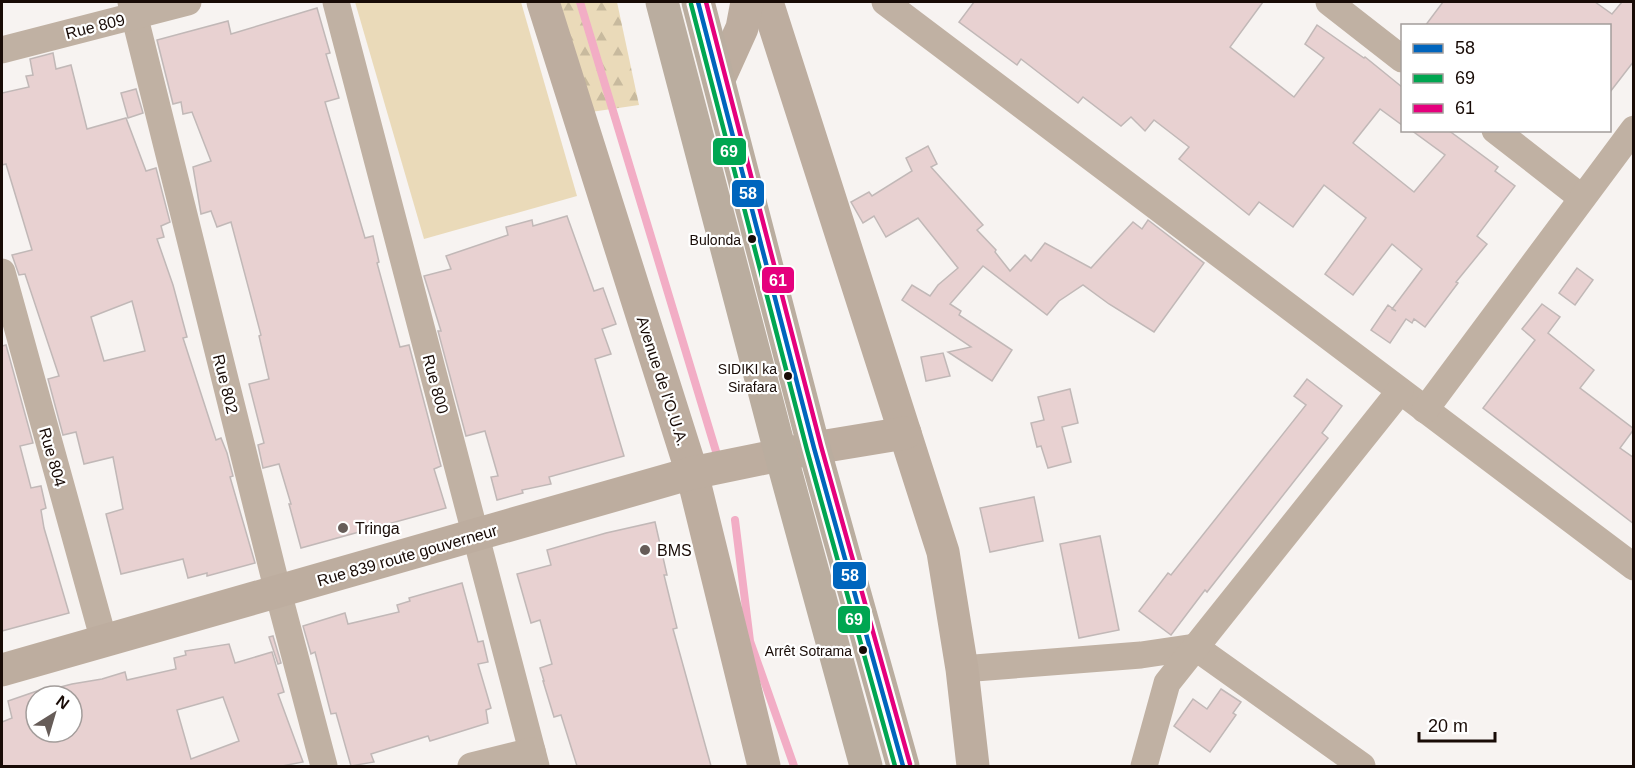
<svg xmlns="http://www.w3.org/2000/svg" width="1635" height="768" font-family="Arial,sans-serif">
  <style>
    .green { fill: #eadab9 }
    .forest { fill: url(#forest-firs) }
    .lines { fill: none; stroke-linecap: round; stroke-linejoin: round }
    .stream { stroke: #f2adc5; stroke-width: 8 }
    .building { fill: #e8d1d1; stroke: #c1b8b7; stroke-width: 1.5; fill-rule: evenodd }
    .street { stroke: #c0b1a3; stroke-width: 27 }
    .secondary { stroke: #bdad9f; stroke-width: 33 }
    .highway { stroke: #baad9f; stroke-width: 33 }
    .bus-1-casing { stroke: #fff; stroke-width: 9 }
    .bus-2-casing { stroke: #fff; stroke-width: 9 }
    .bus-3-casing { stroke: #fff; stroke-width: 9 }
    .bus-1 { stroke: #0065bd; stroke-width: 4.5 }
    .bus-2 { stroke: #00a651; stroke-width: 4.5 }
    .bus-3 { stroke: #e5007d; stroke-width: 4.5 }
    .bus-dot { fill: #180b06; stroke: #fff; stroke-width: 2 }
    .poi-dot { fill: #665c58; stroke: #fff; stroke-width: 2 }
    .labels { text-anchor: middle; stroke-width: 4.5; stroke-linejoin: round; paint-order: stroke }
    .bus-label { font-size: 14px; fill: #180b06; stroke: #fff; text-anchor: end }
    .street-label { font-size: 16px; fill: #180b06; stroke: #fff }
    .poi-label { font-size: 16px; fill: #180b06; stroke: #fff; text-anchor: start }
    .line-badge { stroke: #fff; stroke-width: 2 }
    .badge-label { font-size: 16px; text-anchor: middle; font-weight: bold; fill: #fff }
  </style>
  <defs>
    <pattern id="forest-firs" width="22" height="20" patternUnits="userSpaceOnUse" patternTransform="scale(1.5)"><rect width="22" height="20" fill="#eadab9"/><path d="M5 1l3.5 6h-7zM16 11l3.5 6h-7z" fill="#c8ba9e"/></pattern>
  </defs>
  <rect width="100%" height="100%" fill="#f7f3f1"/>
  <polygon class="green" points="355,2 521,2 577,196 424,239"/>
  <polygon class="forest" points="560,2 617,2 639,105 591,112"/>
  <g class="lines">
    <g class="stream">
      <polyline points="580,2 718,458"/>
      <polyline points="735,520 750,641 794,766"/>
    </g>
  </g>
  <g class="building">
    <polygon points="974,2 1263,2 1230,47 1294,97 1324,58 1305,44 1317,25 1364,58 1365,57 1402,87 1402,125 1380,109 1353,143 1414,192 1445,155 1411,130 1448,130 1498,167 1495,171 1515,186 1477,236 1487,244 1456,282 1458,283 1425,327 1414,319 1412,323 1406,319 1390,343 1371,330 1388,305 1396,311 1392,309 1422,269 1392,244 1353,295 1325,274 1366,218 1324,185 1293,227 1259,202 1249,215 1179,159 1189,147 1154,120 1145,131 1131,117 1121,126 1083,97 1078,103 1021,59 1017,65 959,22"/>
    <polygon points="1443,2 1595,2 1612,14 1622,2 1634,2 1634,61 1610,92 1610,26 1425,26"/>
    <polygon points="317,8 330,53 326,54 339,98 325,102 365,238 373,236 379,262 377,263 400,347 409,345 441,466 434,469 446,508 301,548 289,504 291,504 279,464 263,468 258,445 264,443 249,384 269,379 259,336 261,335 231,222 217,227 211,211 201,214 193,167 211,161 192,112 183,114 181,102 173,104 157,40 228,21 231,34"/>
    <path d="M53,53L56,69L71,65L87,129L126,118L146,171L156,168L170,222L161,226L164,237L157,239L173,285L187,337L183,338L216,440L221,438L227,453L233,476L230,477L255,563L207,576V573L188,578L183,559L121,574L106,514L123,509L113,457L84,464L76,432L63,435L48,379L59,376L25,274L19,275L12,255L32,250L6,164L2,165V93L29,87L26,76L33,75L30,59ZM132,301L145,351L104,361L91,317Z"/>
    <polygon points="136,89 143,113 128,118 121,93"/>
    <polygon points="928,146 937,164 931,167 983,225 977,230 996,250 995,252 1010,271 1025,255 1031,261 1045,243 1091,268 1133,222 1142,229 1148,220 1204,263 1154,332 1109,304 1083,285 1059,301 1047,315 983,266 950,304 961,311 959,315 1012,350 992,381 948,352 971,347 902,300 912,285 930,296 938,285 958,268 918,218 886,237 874,216 863,223 851,202 869,192 872,196 912,171 906,158"/>
    <polygon points="567,216 594,291 603,288 616,324 602,329 611,354 595,359 624,456 549,477 551,484 522,490 523,493 497,500 491,477 498,476 485,431 466,436 438,331 441,331 424,276 451,269 446,256 508,235 506,227 532,220 533,226"/>
    <polygon points="1577,268 1593,280 1575,305 1559,293"/>
    <polygon points="1542,304 1560,317 1548,333 1594,370 1580,388 1634,429 1620,448 1634,458 1634,524 1483,408 1535,340 1522,329"/>
    <polygon points="6,345 33,443 20,446 31,488 41,486 46,508 41,510 44,528 69,613 2,631 2,346"/>
    <polygon points="943,353 950,376 926,381 921,357"/>
    <polygon points="1307,379 1342,406 1322,433 1328,438 1207,592 1205,590 1171,635 1139,611 1168,573 1171,575 1306,405 1294,396"/>
    <polygon points="1070,389 1078,423 1062,427 1071,462 1048,468 1041,446 1037,447 1031,423 1044,420 1038,397"/>
    <polygon points="1034,497 1043,541 990,552 980,508"/>
    <polygon points="655,522 667,575 664,575 677,628 673,629 711,766 577,766 561,715 554,717 543,681 544,681 540,668 552,664 540,620 531,623 517,574 551,565 547,550 606,533"/>
    <polygon points="1100,536 1119,630 1079,638 1060,544"/>
    <polygon points="462,583 478,642 483,641 488,662 478,664 491,708 486,710 488,723 430,741 428,736 371,754 374,762 351,766 336,713 331,714 315,652 311,654 303,626 345,613 348,624 399,612 397,605 410,601 409,598"/>
    <polygon points="273,636 281,663 278,664 269,637"/>
    <path d="M229,644L235,663L272,652L284,692L278,694L303,762L282,766H2V722L12,718L8,701L40,690L41,692L72,684L102,679L125,672L127,680L176,669L174,658L186,655L185,651ZM36,696H72V732H36ZM223,697L239,741L191,759L177,710Z"/>
    <polygon points="1221,689 1241,702 1233,713 1236,715 1210,752 1174,726 1193,699 1207,709"/>
  </g>
  <g class="lines">
    <g class="street">
      <polyline points="131,2 278,592 324,766"/>
      <polyline points="336,2 536,766"/>
      <polyline points="885,2 1634,567"/>
      <polyline points="1329,2 1402,59"/>
      <polyline points="2,50 188,2"/>
      <polyline points="1495,130 1582,198"/>
      <polyline points="2,272 104,641"/>
      <polyline points="1425,410 1634,129"/>
      <polyline points="962,669 1141,655 1195,647 1362,766"/>
      <polyline points="471,766 532,751"/>
      <polyline points="1144,766 1167,683 1400,391"/>
    </g>
    <g class="secondary">
      <polyline points="543,2 692,473 764,766"/>
      <polyline points="767,2 943,552 962,669 973,766"/>
      <polyline points="719,79 742,28 747,2"/>
      <polyline points="2,670 692,473 814,448 905,433"/>
    </g>
    <g class="highway">
      <polyline points="662,2 781,455 866,766"/>
      <polyline points="698,2 814,448 903,766"/>
    </g>
    <defs>
      <polyline id="bus-1" points="698,2 814,448 903,766"/>
      <polyline id="bus-2" points="691,4 807,450 895,766"/>
      <polyline id="bus-3" points="706,2 821,446 910,764"/>
    </defs>
    <use href="#bus-1" class="bus-1-casing"/>
    <use href="#bus-2" class="bus-2-casing"/>
    <use href="#bus-3" class="bus-3-casing"/>
    <use href="#bus-1" class="bus-1"/>
    <use href="#bus-2" class="bus-2"/>
    <use href="#bus-3" class="bus-3"/>
  </g>
  <g class="bus-dot">
    <circle cx="752" cy="239" r="5"/>
    <circle cx="788" cy="376" r="5"/>
    <circle cx="863" cy="650" r="5"/>
  </g>
  <g class="poi-dot">
    <circle cx="343" cy="528" r="6"/>
    <circle cx="645" cy="550" r="6"/>
  </g>
  <g class="labels">
    <g class="bus-label">
      <text x="741" y="245">Bulonda</text>
      <text x="777" y="374">SIDIKI ka<tspan x="777" dy="18">Sirafara</tspan></text>
      <text x="852" y="656">Arrêt Sotrama</text>
    </g>
    <g class="street-label">
      <text transform="translate(95 26) rotate(-14)" y="6">Rue 809</text>
      <text transform="translate(663 381) rotate(72)" y="6">Avenue de l'O.U.A.</text>
      <text transform="translate(226 384) rotate(76)" y="6">Rue 802</text>
      <text transform="translate(436 384) rotate(75)" y="6">Rue 800</text>
      <text transform="translate(53 457) rotate(74)" y="6">Rue 804</text>
      <text transform="translate(407 555) rotate(-16)" y="6">Rue 839 route gouverneur</text>
    </g>
    <g class="poi-label">
      <text x="355" y="534">Tringa</text>
      <text x="657" y="556">BMS</text>
    </g>
  </g>
  <g class="line-badge">
    <rect x="712" y="137" width="35" height="29" rx="6" fill="#00a651"/>
    <rect x="731" y="179" width="34" height="29" rx="6" fill="#0065bd"/>
    <rect x="761" y="266" width="34" height="28" rx="6" fill="#e5007d"/>
    <rect x="832" y="561" width="35" height="29" rx="6" fill="#0065bd"/>
    <rect x="837" y="605" width="34" height="29" rx="6" fill="#00a651"/>
  </g>
  <g class="badge-label">
    <text x="729" y="157">69</text>
    <text x="748" y="199">58</text>
    <text x="778" y="286">61</text>
    <text x="850" y="581">58</text>
    <text x="854" y="625">69</text>
  </g>
  <rect width="1635" height="768" fill="none" stroke="#180b06" stroke-width="6"/>
  <rect x="1401" y="24" width="210" height="108" fill="#ffffff" stroke="#a39d9b" stroke-width="1.5"/>
  <rect x="1413" y="44" width="30" height="9" fill="#0065bd" stroke="#a39d9b" stroke-width="1.5"/>
  <text x="1455" y="54" font-size="18" fill="#180b06">58</text>
  <rect x="1413" y="74" width="30" height="9" fill="#00a651" stroke="#a39d9b" stroke-width="1.5"/>
  <text x="1455" y="84" font-size="18" fill="#180b06">69</text>
  <rect x="1413" y="104" width="30" height="9" fill="#e5007d" stroke="#a39d9b" stroke-width="1.5"/>
  <text x="1455" y="114" font-size="18" fill="#180b06">61</text>
  <g transform="translate(54 714) rotate(37)"><circle r="28" fill="#ffffff" stroke="#a39d9b" stroke-width="1.5"/>
  <path d="M0-4.5L10 22L0 15L-10 22Z" fill="#665c58"/>
  <text y="-9" font-size="16" font-weight="bold" text-anchor="middle" fill="#180b06">N</text>
  </g>
  <path d="M1419 732v9h76v-9" fill="none" stroke="#180b06" stroke-width="3"/>
  <text x="1428" y="732" font-size="18" fill="#180b06" stroke="#ffffff" stroke-width="4.5" paint-order="stroke">20 m</text>
</svg>
